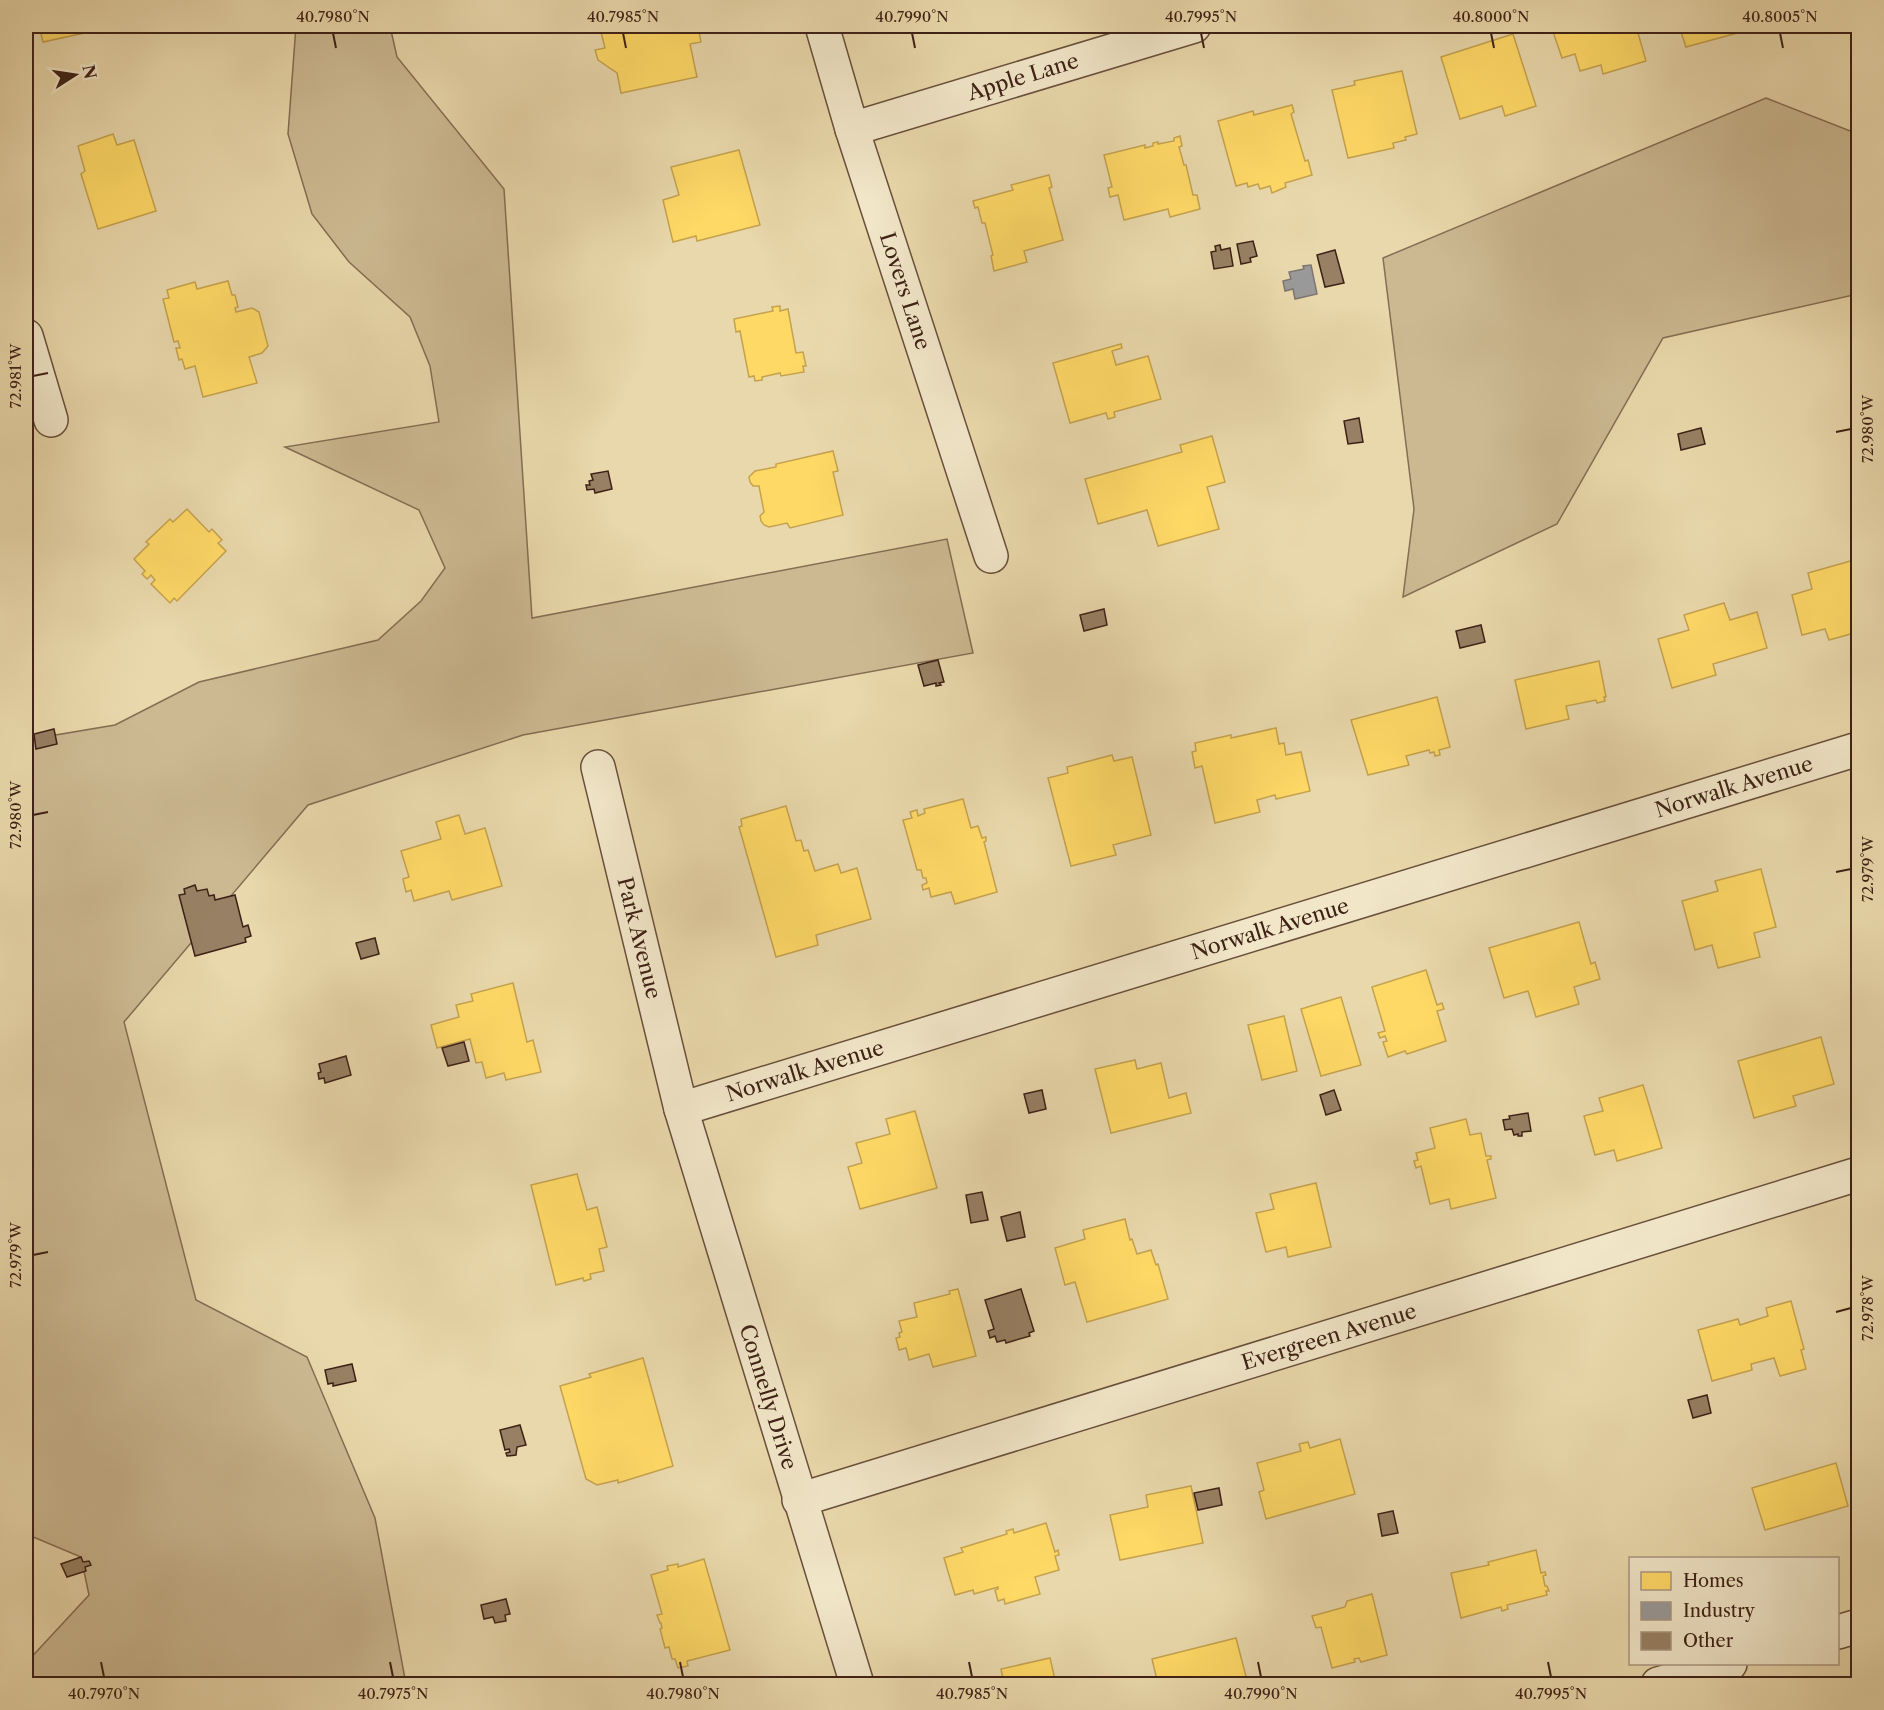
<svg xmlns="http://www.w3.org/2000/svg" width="1884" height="1710" font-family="'Libre Caslon Text',serif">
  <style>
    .green { fill: #ccb992; stroke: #856d54; stroke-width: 1.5 }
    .homes { fill: #ffd966; stroke: #c5a24e; stroke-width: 1.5 }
    .industry { fill: #999; stroke: #7e7572; stroke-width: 1.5 }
    .building { fill: #978063; stroke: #3e2116; stroke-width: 1.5 }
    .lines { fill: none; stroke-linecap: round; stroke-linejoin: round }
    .minor-casing { stroke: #694f3b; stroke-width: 36 }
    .minor { stroke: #f1e6c8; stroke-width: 33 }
    .ticks { fill: none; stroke: #3e2116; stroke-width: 2 }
    .labels { text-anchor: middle; stroke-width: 6; stroke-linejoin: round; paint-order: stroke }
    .street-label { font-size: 21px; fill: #3e2116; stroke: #f1e6c8 }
    .neatline { fill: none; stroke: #3e2116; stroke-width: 2 }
    .ticks-label { font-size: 15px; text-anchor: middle; fill: #3e2116 }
  </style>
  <rect width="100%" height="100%" fill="#e9d8ab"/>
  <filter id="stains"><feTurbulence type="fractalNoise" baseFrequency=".00333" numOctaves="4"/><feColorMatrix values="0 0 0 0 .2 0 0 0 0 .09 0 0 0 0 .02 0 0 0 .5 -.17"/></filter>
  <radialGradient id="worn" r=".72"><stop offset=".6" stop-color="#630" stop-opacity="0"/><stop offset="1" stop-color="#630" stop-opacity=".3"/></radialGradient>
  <g class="green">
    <polygon points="296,26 390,26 397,57 504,189 532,618 947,539 973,653 523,735 308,805 124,1022 196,1300 307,1357 375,1518 406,1684 26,1684 26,1663 89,1595 81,1557 26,1534 26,740 115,725 199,682 378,640 421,601 445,568 419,510 285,447 439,422 430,366 410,317 349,262 312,214 288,134"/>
    <polygon points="1766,98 1858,134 1858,294 1663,338 1557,524 1403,597 1414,509 1383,258"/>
  </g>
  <g class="homes">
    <polygon points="39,26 108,26 107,28 43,42"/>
    <polygon points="629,26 698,26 701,42 690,44 697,77 621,93 617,73 598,60 595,50 605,48 601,32"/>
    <polygon points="1551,26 1636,26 1646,61 1603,74 1601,65 1580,71 1575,54 1562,58"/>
    <polygon points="1679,26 1751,26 1752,29 1686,47"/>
    <polygon points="1513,34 1536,106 1505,116 1502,106 1460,119 1441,57"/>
    <polygon points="1402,71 1417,134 1405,137 1406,140 1393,143 1394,148 1348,158 1332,90 1355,85 1354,81"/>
    <polygon points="1292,105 1294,112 1291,114 1305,161 1308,160 1312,175 1285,183 1286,187 1272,193 1270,186 1260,189 1258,184 1248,187 1247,183 1236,186 1218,121 1253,111 1254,115"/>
    <polygon points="113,134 117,145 134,140 156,211 98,229 81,174 85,171 78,146"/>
    <polygon points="1180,136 1182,146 1179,147 1184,165 1186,165 1193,195 1197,195 1200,209 1170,217 1168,209 1124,220 1118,195 1110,197 1108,188 1112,187 1104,155 1145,145 1145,148 1153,146 1153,143 1158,142 1158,144 1174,141 1174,138"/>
    <polygon points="739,150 760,225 697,241 696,236 673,242 663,200 679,195 671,167"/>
    <polygon points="1049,175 1052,187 1049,188 1063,240 1024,251 1027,262 994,271 991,256 993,255 985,223 982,223 978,207 975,208 973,201 1013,190 1011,185"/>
    <polygon points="228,281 232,295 235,295 238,307 235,308 236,312 252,308 259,312 268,346 262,353 249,357 257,383 203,397 195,366 185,369 182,359 179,360 176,348 180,348 178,341 174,342 163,299 169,298 167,290 195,282 197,289"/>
    <polygon points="780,306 780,311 788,309 796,353 803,352 806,366 803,366 804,372 781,376 780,373 762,377 762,380 755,381 754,376 749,377 740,331 736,332 734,319 773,311 772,307"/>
    <polygon points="1121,344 1122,348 1112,351 1116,365 1148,356 1161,399 1114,412 1115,417 1108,419 1106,413 1070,423 1053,363"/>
    <polygon points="1212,436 1225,482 1207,487 1219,529 1158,546 1147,510 1098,524 1085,479 1182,452 1180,445"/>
    <polygon points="833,451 838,471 833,472 843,515 790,528 787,523 769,527 764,525 761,521 760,516 764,512 759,486 753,486 750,482 749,477 755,471 776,467 776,464"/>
    <polygon points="187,509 209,532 212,529 222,540 218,543 226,551 177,601 174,598 170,603 151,584 155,580 151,575 147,579 142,574 145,571 134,559 149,544 146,542 170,519 173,522"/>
    <polygon points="1854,560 1858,577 1858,632 1829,640 1825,629 1802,635 1792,595 1812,589 1808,573"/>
    <polygon points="1724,603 1730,620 1757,612 1767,648 1713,664 1716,675 1672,688 1658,639 1689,630 1684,615"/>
    <polygon points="1599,661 1606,697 1604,697 1605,701 1597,703 1596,700 1566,706 1569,719 1526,729 1515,680"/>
    <polygon points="1437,697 1450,747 1439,750 1440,755 1435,756 1434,752 1430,753 1429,750 1406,756 1409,765 1368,775 1351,720"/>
    <polygon points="1276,728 1279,744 1284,743 1286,755 1301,752 1310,791 1276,799 1275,795 1257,800 1260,812 1215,823 1202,766 1195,768 1192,752 1196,751 1195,743 1231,735 1231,738"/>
    <polygon points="1112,755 1114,761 1132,757 1151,835 1113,845 1116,855 1071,866 1048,778 1068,773 1067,767"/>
    <polygon points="963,799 971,828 978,826 982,838 986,837 986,841 984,842 997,892 955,904 951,892 931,897 929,888 923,890 922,885 927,883 926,878 923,878 921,870 917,870 903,820 912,818 910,812 917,810 918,816 925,813 924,809"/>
    <polygon points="786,806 796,841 801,840 804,851 808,850 815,871 838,864 841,873 857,868 871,919 816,935 818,945 776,957 739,827 742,826 741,819"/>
    <polygon points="459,815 465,834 485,828 502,886 452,900 449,891 414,901 411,890 406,892 403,879 409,877 401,851 441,839 436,822"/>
    <polygon points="1761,869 1776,927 1754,933 1760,957 1718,968 1712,945 1695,950 1682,901 1718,891 1715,881"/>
    <polygon points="1579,922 1591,964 1595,962 1600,979 1574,987 1579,1004 1536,1017 1528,991 1504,998 1489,948"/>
    <polygon points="1426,970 1437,1005 1442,1003 1444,1009 1437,1011 1446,1041 1407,1054 1405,1051 1388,1057 1383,1042 1387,1041 1385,1036 1380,1038 1378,1033 1385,1031 1372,987"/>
    <polygon points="513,983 527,1042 533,1040 541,1072 506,1080 504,1073 486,1078 482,1062 476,1063 470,1039 437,1048 431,1025 459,1017 456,1005 473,1001 471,994"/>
    <polygon points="1341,997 1361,1065 1321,1076 1301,1009"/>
    <polygon points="1284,1016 1297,1071 1262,1080 1248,1025"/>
    <polygon points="1821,1037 1834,1084 1793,1096 1796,1106 1754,1118 1738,1061"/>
    <polygon points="1135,1060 1137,1069 1161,1063 1169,1098 1186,1093 1191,1113 1111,1133 1095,1069"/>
    <polygon points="1643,1085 1662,1148 1617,1161 1614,1150 1595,1155 1584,1116 1603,1111 1599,1098"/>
    <polygon points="915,1111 937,1188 860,1209 848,1167 862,1163 856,1143 890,1134 886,1119"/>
    <polygon points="1466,1119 1470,1135 1481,1133 1486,1156 1491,1156 1491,1159 1487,1160 1496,1198 1451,1209 1449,1199 1430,1204 1421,1166 1416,1168 1414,1161 1418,1160 1416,1153 1435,1148 1430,1128"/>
    <polygon points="577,1174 587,1210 597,1207 607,1247 599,1249 604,1271 590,1274 591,1279 584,1281 583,1278 556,1285 531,1185"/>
    <polygon points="1316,1183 1331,1247 1288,1257 1286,1247 1266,1252 1256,1213 1274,1209 1270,1194"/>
    <polygon points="1125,1219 1130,1240 1132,1239 1137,1254 1151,1250 1156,1265 1158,1264 1168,1299 1087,1322 1075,1282 1065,1285 1055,1248 1085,1239 1083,1230"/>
    <polygon points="958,1289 976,1356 933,1367 929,1354 909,1360 906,1348 899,1350 896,1338 900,1337 899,1333 902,1332 899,1321 917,1317 914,1303 950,1294 949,1291"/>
    <polygon points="1791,1301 1804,1349 1801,1350 1806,1369 1780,1376 1774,1358 1751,1364 1752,1370 1712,1381 1698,1330 1738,1319 1740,1325 1768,1316 1766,1308"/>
    <polygon points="643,1358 673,1466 618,1483 618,1480 597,1485 586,1479 560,1386 591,1377 589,1374"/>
    <polygon points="1340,1439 1355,1494 1266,1519 1259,1492 1264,1490 1257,1463 1301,1451 1299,1444 1308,1442 1310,1448"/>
    <polygon points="1836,1463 1848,1506 1765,1530 1752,1488"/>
    <polygon points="1191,1486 1203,1543 1120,1560 1110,1515 1148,1507 1146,1495"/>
    <polygon points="1046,1523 1055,1552 1058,1550 1059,1555 1055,1556 1059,1570 1035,1577 1040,1594 1005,1604 1004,1599 998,1601 995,1590 998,1589 998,1587 974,1594 973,1590 955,1595 944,1558 963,1552 961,1548 1007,1534 1006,1531 1013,1529 1014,1533"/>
    <polygon points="1536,1550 1541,1573 1545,1572 1546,1575 1543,1576 1545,1586 1547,1586 1549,1591 1546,1591 1547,1595 1507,1605 1508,1609 1502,1611 1501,1607 1461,1618 1451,1573 1489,1565 1488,1562"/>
    <polygon points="704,1559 730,1650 687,1661 688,1666 678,1668 675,1659 672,1659 669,1647 665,1648 660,1629 662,1628 661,1623 660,1623 657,1615 662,1614 651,1575 668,1570 667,1566 678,1564 678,1567"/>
    <polygon points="1372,1594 1387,1655 1361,1662 1359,1658 1354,1659 1355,1662 1332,1668 1321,1627 1316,1628 1312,1616 1345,1607 1347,1601"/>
    <polygon points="1236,1638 1248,1684 1158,1684 1152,1659"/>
    <polygon points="1050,1658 1056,1684 1004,1684 1001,1669"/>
  </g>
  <polygon class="industry" points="1311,265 1317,294 1295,299 1293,289 1285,291 1283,281 1291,279 1289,272 1304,269 1303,266"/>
  <g class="building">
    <polygon points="1253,241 1257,256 1250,258 1251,262 1241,264 1237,244"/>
    <polygon points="1220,245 1221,250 1230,248 1233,266 1214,269 1211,252 1216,251 1215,246"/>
    <polygon points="1335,250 1344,283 1325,287 1317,255"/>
    <polygon points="1359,418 1363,442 1348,444 1344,421"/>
    <polygon points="1701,428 1705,444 1681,450 1678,434"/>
    <polygon points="608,471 612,489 595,493 594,489 587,490 586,485 590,485 589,481 593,480 591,474"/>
    <polygon points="1104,609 1107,625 1084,631 1080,615"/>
    <polygon points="1481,625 1485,642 1460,648 1456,631"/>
    <polygon points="938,660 944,682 939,683 941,685 936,686 936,683 924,686 918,665"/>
    <polygon points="54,729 57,744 36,749 34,734"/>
    <polygon points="195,885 197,891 207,889 209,896 214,895 215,900 235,895 243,927 248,925 251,936 245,938 246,942 195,956 179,895 185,894 184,889"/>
    <polygon points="375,938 379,954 361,959 356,943"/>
    <polygon points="464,1042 469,1061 448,1066 442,1048"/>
    <polygon points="346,1056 351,1075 325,1083 324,1078 319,1079 318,1073 321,1072 319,1064"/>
    <polygon points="1042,1090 1046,1109 1029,1113 1024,1094"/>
    <polygon points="1334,1090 1341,1110 1326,1115 1320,1095"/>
    <polygon points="1528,1113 1531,1131 1522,1132 1522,1136 1518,1136 1518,1134 1514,1135 1512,1129 1505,1130 1503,1120 1510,1119 1509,1116"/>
    <polygon points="982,1192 988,1220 971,1223 966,1195"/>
    <polygon points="1020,1212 1025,1237 1007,1241 1001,1217"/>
    <polygon points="1021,1289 1034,1331 1029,1333 1030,1336 1006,1343 1005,1340 997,1342 995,1336 990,1338 988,1331 994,1329 985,1300"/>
    <polygon points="352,1364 356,1381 333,1386 333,1383 328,1384 325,1370"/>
    <polygon points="1707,1395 1711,1413 1693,1418 1688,1400"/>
    <polygon points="520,1425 526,1445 517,1447 516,1455 507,1456 506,1453 510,1452 509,1449 505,1450 500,1430"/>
    <polygon points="1219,1488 1222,1505 1198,1510 1194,1493"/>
    <polygon points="1393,1511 1398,1533 1382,1536 1378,1514"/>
    <polygon points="81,1557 83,1562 89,1561 91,1565 85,1567 86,1571 67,1577 61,1564"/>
    <polygon points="506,1599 510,1614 505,1615 506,1621 495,1623 493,1617 484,1619 481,1605"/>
  </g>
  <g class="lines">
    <defs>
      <g id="minor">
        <polyline points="822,26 852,129 991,556"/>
        <polyline points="852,129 1194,26"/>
        <polyline points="26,336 51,420"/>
        <polyline points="598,767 681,1109 857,1684"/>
        <polyline points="681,1109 1858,749"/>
        <polyline points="799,1500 1858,1174"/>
        <polyline points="1838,1632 1858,1626"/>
        <polyline points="1658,1684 1730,1664"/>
      </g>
    </defs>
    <use href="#minor" class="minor-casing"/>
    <use href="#minor" class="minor"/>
  </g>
  <path class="ticks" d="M333,33L336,48M623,33L626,48M912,33L915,48M1201,33L1204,48M1491,33L1494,48M1780,33L1783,48M33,376L48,373M1836,432L1851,429M33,815L48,812M1836,872L1851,869M33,1255L48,1252M1836,1312L1851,1308M101,1662L104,1677M390,1662L393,1677M680,1662L683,1677M969,1662L972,1677M1258,1662L1261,1677M1548,1662L1551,1677"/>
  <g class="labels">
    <g class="street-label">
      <text transform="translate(1023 77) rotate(-17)" y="7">Apple Lane</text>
      <text transform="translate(905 291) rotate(72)" y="7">Lovers Lane</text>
      <text transform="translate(1734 787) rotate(-17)" y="7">Norwalk Avenue</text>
      <text transform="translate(1270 929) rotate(-17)" y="7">Norwalk Avenue</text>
      <text transform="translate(639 938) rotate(76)" y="7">Park Avenue</text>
      <text transform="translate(805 1071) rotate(-17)" y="7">Norwalk Avenue</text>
      <text transform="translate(1329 1337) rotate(-17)" y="7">Evergreen Avenue</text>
      <text transform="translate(768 1397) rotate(73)" y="7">Connelly Drive</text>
    </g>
  </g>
  <rect width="1884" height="1710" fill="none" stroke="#e9d8ab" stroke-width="66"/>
  <rect x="1629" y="1557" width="210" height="108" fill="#f1e6c8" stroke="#a99781" stroke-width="1.5"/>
  <rect x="1641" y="1572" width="30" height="18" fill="#ffd966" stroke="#a99781" stroke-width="1.5"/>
  <text x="1683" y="1587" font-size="18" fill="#3e2116">Homes</text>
  <rect x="1641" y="1602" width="30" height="18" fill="#999999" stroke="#a99781" stroke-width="1.5"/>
  <text x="1683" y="1617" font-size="18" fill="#3e2116">Industry</text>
  <rect x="1641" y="1632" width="30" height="18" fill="#978063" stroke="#a99781" stroke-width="1.5"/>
  <text x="1683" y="1647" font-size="18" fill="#3e2116">Other</text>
  <g transform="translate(75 75) rotate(78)" stroke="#f1e6c8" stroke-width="4.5" paint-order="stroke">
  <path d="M0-4.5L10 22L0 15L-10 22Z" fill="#3e2116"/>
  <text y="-9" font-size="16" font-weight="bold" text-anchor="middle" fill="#3e2116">N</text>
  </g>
  <rect x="33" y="33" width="1818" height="1644" class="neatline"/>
  <g class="ticks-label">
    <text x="333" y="22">40.7980°N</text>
    <text x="623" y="22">40.7985°N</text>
    <text x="912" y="22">40.7990°N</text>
    <text x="1201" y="22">40.7995°N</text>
    <text x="1491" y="22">40.8000°N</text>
    <text x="1780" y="22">40.8005°N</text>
    <text transform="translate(16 376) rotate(-90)" y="5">72.981°W</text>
    <text transform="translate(1868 429) rotate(-90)" y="5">72.980°W</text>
    <text transform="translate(16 815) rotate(-90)" y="5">72.980°W</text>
    <text transform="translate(1868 869) rotate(-90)" y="5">72.979°W</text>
    <text transform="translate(16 1255) rotate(-90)" y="5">72.979°W</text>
    <text transform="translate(1868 1308) rotate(-90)" y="5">72.978°W</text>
    <text x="104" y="1699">40.7970°N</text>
    <text x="393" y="1699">40.7975°N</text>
    <text x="683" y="1699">40.7980°N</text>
    <text x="972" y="1699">40.7985°N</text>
    <text x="1261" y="1699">40.7990°N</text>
    <text x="1551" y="1699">40.7995°N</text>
  </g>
  <rect width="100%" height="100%" filter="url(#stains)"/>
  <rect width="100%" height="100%" fill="url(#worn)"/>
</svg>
